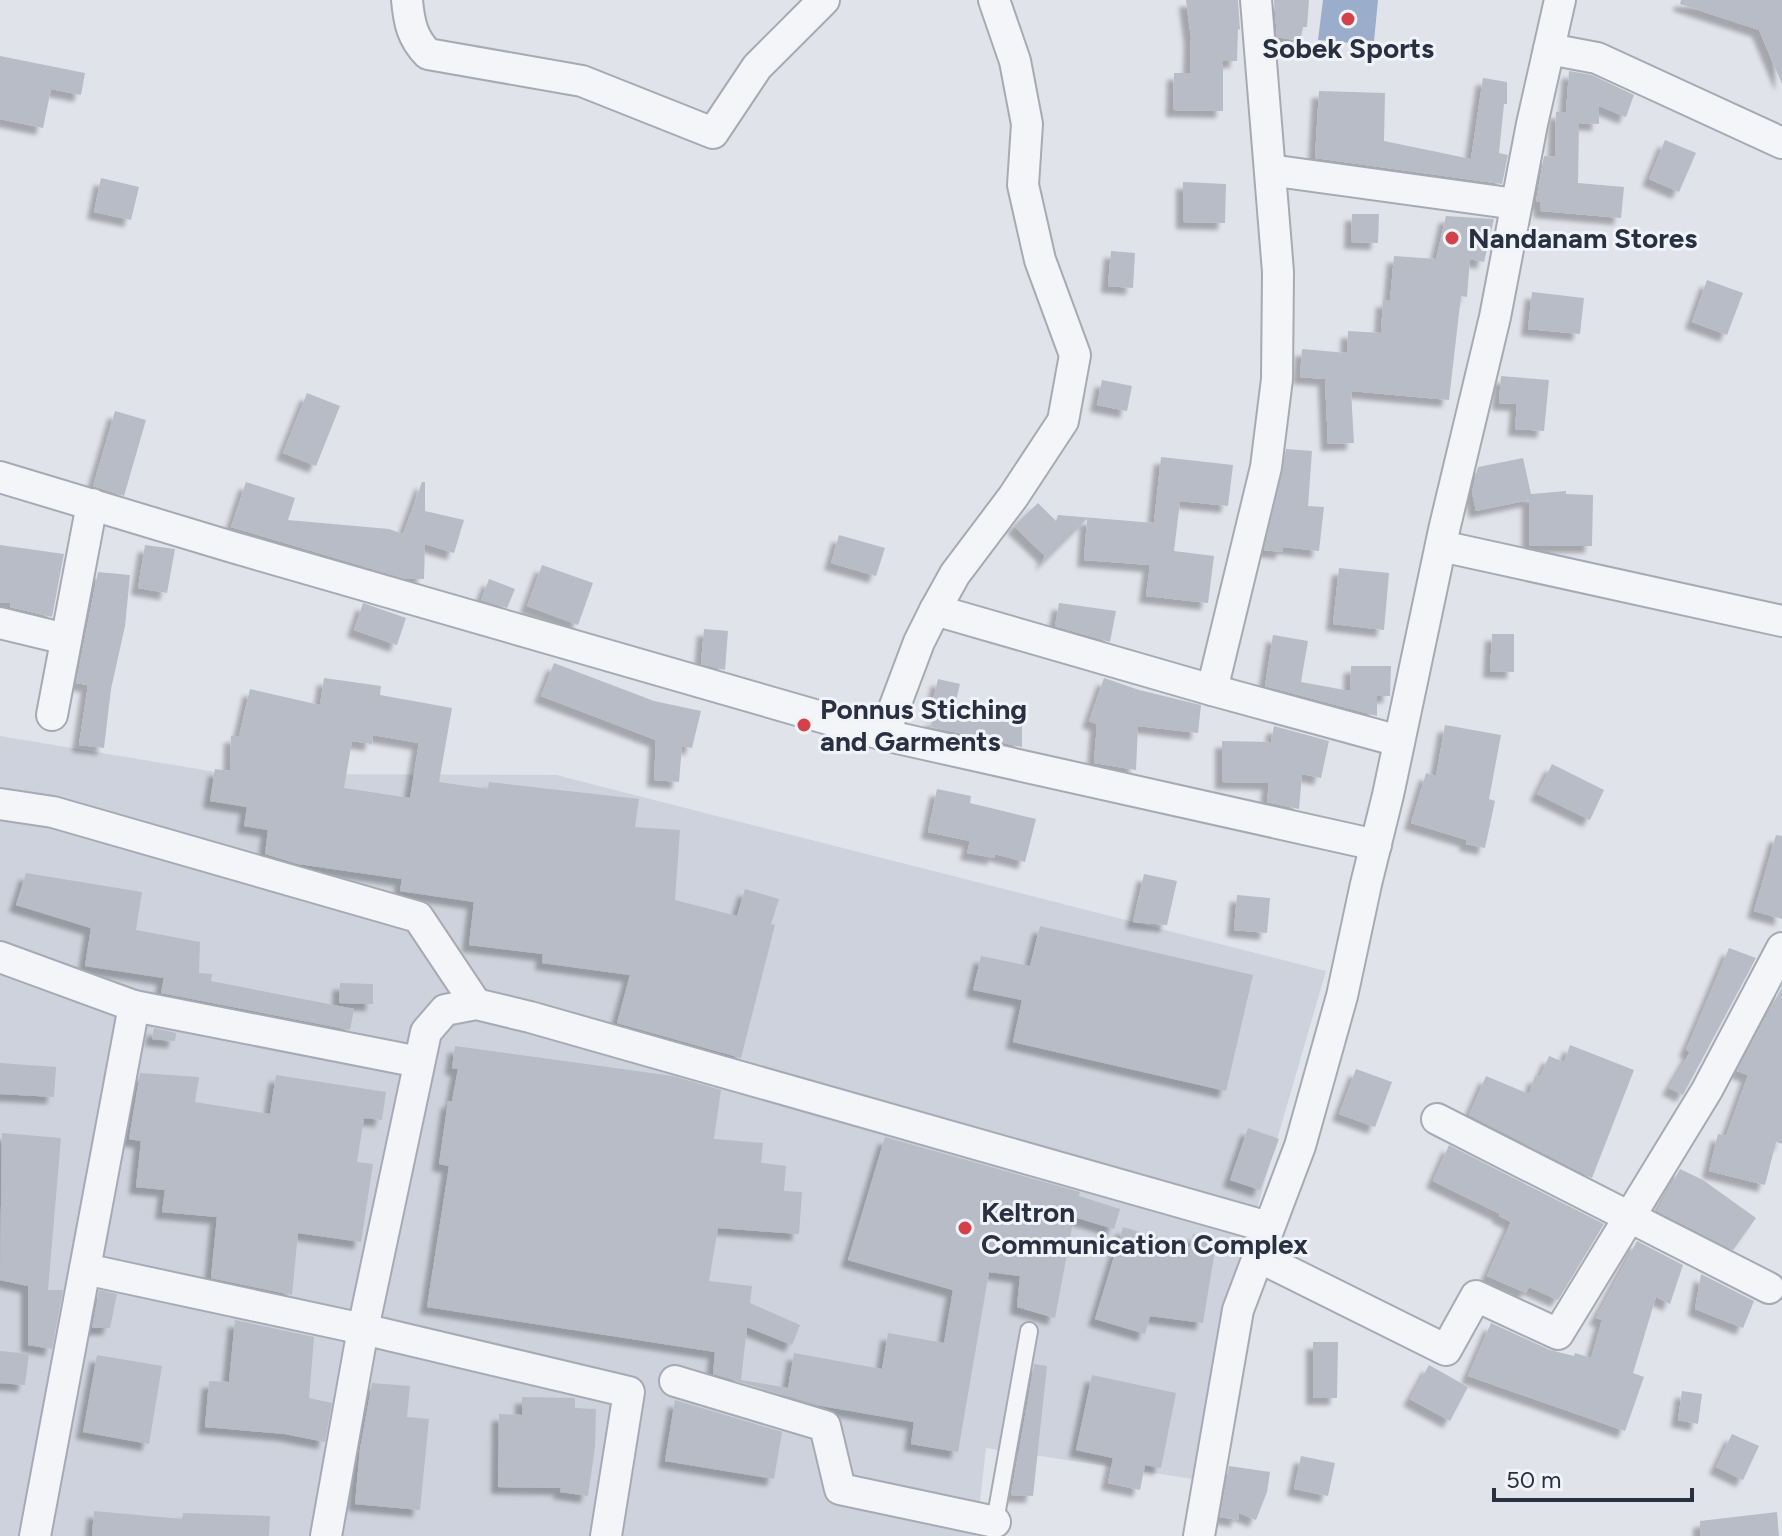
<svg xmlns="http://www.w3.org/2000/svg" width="1782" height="1536" font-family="Figtree,sans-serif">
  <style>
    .built { fill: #ced2dc }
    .water { fill: #9aaecb }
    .building { fill: #b7bcc7; fill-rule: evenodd; filter: url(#shadow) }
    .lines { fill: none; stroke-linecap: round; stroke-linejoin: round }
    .lane-casing { stroke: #a6aab4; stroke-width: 20 }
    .street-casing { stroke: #a6aab4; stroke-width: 34 }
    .lane { stroke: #f4f5f8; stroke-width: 16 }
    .street { stroke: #f4f5f8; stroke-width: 30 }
    .poi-dot { fill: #d4414b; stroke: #f0f3f7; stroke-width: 3 }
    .labels { text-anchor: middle; stroke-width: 6; stroke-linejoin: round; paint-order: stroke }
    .poi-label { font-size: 28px; font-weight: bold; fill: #283042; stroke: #f0f3f7; text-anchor: start }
  </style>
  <defs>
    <filter id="shadow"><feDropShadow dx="-7" dy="7" stdDeviation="2" flood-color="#0004"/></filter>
  </defs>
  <rect width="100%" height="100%" fill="#e1e3ea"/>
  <polygon class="built" points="0,736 228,774 556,775 1326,971 1215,1353 1194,1479 986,1448 976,1536 0,1536"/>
  <polygon class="water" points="1323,0 1378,0 1374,41 1352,39 1350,43 1318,40"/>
  <g class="building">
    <polygon points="1186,0 1238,0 1240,30 1238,29 1237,61 1223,61 1223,111 1173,110 1174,73 1190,73 1191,38"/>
    <polygon points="1274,0 1309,0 1307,27 1303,27 1300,41 1277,37"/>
    <polygon points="1681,0 1782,0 1782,84 1759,30 1680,4"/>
    <polygon points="0,56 85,73 81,95 51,89 43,128 0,119"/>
    <polygon points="1569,71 1592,75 1634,95 1626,117 1599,106 1599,124 1579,123 1578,183 1624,187 1621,218 1541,211 1540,202 1536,201 1544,156 1555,157 1556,112 1566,112"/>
    <polygon points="1483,78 1507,82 1507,104 1504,104 1499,153 1508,155 1502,184 1315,158 1319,91 1385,93 1384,141 1471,159"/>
    <polygon points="1665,140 1696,153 1679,192 1649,179"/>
    <polygon points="101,178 139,187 131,220 94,212"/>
    <polygon points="1183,182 1226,184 1225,223 1183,222"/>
    <polygon points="1352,214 1379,214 1378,243 1351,242"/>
    <polygon points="1446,216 1494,219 1484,262 1470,259 1467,297 1461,296 1449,400 1351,391 1354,443 1328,444 1325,379 1300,377 1302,349 1347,353 1348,331 1381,333 1383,300 1390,301 1394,256 1436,259"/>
    <polygon points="1111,251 1135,253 1133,288 1108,286"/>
    <polygon points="1707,280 1743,293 1727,335 1692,322"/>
    <polygon points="1532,292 1584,298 1580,334 1528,329"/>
    <polygon points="1501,376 1549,380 1544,431 1515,429 1517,404 1499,403"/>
    <polygon points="1102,380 1132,386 1127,411 1097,405"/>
    <polygon points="307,393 340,406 316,466 283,453"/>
    <polygon points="115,411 146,420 124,496 93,486"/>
    <polygon points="1286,449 1312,451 1308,506 1324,507 1319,551 1283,547 1283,552 1264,550"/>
    <polygon points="1161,457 1233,465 1228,506 1180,501 1174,551 1214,556 1208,603 1146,596 1150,565 1084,560 1087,519 1042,564 1045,556 1014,526 1038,503 1056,521 1058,515 1154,523"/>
    <polygon points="1523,458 1531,494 1566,491 1566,494 1593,495 1592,546 1529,546 1529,500 1476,511 1472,492 1478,467"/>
    <polygon points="246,482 295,498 288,520 389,529 403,534 422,482 425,482 425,511 464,520 454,553 425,544 424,579 406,579 231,527"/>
    <polygon points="839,535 885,548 876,576 831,563"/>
    <polygon points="0,545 64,554 52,617 10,607 11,603 0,603"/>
    <polygon points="145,545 175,549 167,593 138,588"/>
    <polygon points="542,565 593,583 578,625 527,606"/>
    <polygon points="1339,568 1389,573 1384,630 1333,624"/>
    <polygon points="98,572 130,575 125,626 111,689 104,748 79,745 88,685 76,683"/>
    <polygon points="489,579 515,589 507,608 481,600"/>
    <polygon points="363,603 406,618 397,645 354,630"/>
    <polygon points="1059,603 1116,611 1110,642 1055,626"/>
    <polygon points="704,629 728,631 725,670 701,664"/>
    <polygon points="1492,634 1514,634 1514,672 1490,671"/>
    <polygon points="1273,635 1308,641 1301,682 1350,691 1351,666 1391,666 1390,696 1377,696 1377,716 1265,686"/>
    <polygon points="554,663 654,701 701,711 692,748 682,746 679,782 654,780 656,740 541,696"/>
    <path d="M324,678L381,686L380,695L452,708L439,782L488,789L489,782L639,799L635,827L680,830L675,900L737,916L745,889L779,899L771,924L775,925L741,1058L617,1023L630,975L542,963L543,954L469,945L474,902L400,891L402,879L298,864L265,854L268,830L244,826L247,807L210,801L215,769L230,771L231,736H239L250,689L320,705ZM373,735L419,743L410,798L344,788L352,741L372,744Z"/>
    <polygon points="1104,678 1139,690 1201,705 1198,733 1138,726 1136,770 1094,763 1097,724 1089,721"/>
    <polygon points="938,679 960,684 952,718 930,712"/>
    <polygon points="932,719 1022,722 1022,747 931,727"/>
    <polygon points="1445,725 1501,735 1489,799 1495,801 1485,848 1466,844 1467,840 1411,823 1426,773 1436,776"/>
    <polygon points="1274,726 1329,741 1321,778 1302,774 1299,809 1267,802 1269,783 1222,782 1222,741 1271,742"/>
    <polygon points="1552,764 1604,790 1590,820 1537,794"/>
    <polygon points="937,789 971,796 970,803 1036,819 1025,862 995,854 994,858 967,853 970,841 928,832"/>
    <polygon points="1776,835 1782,836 1782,919 1754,911"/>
    <polygon points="26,873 142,892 136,930 200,942 199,973 212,974 211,981 354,1009 350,1030 161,993 164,978 85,966 91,928 16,905"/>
    <polygon points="1144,874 1177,881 1167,925 1133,922"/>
    <polygon points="1237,895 1270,898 1267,933 1234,930"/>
    <polygon points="1040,926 1253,975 1226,1091 1013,1042 1022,1000 973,990 981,956 1030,966"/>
    <polygon points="1729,948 1756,958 1683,1095 1669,1088 1690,1052 1686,1050"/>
    <polygon points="340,983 373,984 373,1004 339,1003"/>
    <polygon points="1782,987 1782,1144 1776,1142 1765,1185 1709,1171 1718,1134 1726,1136 1748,1075 1737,1071"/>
    <polygon points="154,1028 176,1033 175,1041 152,1039"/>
    <polygon points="1570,1045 1634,1070 1592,1178 1469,1115 1486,1076 1529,1094 1535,1076 1540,1077 1549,1056 1564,1062"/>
    <polygon points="455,1046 673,1076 721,1090 714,1139 763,1143 761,1163 786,1166 784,1191 802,1192 799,1234 718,1228 709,1281 752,1286 750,1303 800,1325 792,1345 747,1327 741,1380 788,1388 794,1353 882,1369 888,1333 944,1343 953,1290 848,1260 885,1137 1080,1192 1079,1196 1120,1209 1114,1229 1074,1217 1055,1318 1017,1307 1020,1276 989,1272 958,1452 911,1444 914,1422 816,1405 713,1374 715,1352 427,1307 449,1166 439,1164 448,1101 452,1101 458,1069 452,1068"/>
    <polygon points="0,1063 56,1067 54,1097 0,1094"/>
    <polygon points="1356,1069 1392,1082 1375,1127 1339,1114"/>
    <polygon points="140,1073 199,1077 195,1102 270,1114 276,1075 386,1092 382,1120 364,1118 357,1162 373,1164 361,1242 298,1233 292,1295 211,1278 217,1217 162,1212 165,1190 136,1187 141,1141 129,1139"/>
    <polygon points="1248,1128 1279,1139 1260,1190 1230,1180"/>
    <polygon points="2,1133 61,1138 48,1290 63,1290 52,1349 28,1345 28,1286 0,1280"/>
    <polygon points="1449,1145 1604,1224 1558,1300 1529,1287 1526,1293 1487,1276 1511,1222 1499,1216 1500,1214 1433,1181"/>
    <polygon points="1680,1169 1703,1180 1756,1218 1733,1250 1657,1211"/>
    <polygon points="1123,1227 1190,1247 1193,1234 1217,1238 1203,1323 1150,1316 1145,1334 1095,1319"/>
    <polygon points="1637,1241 1683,1265 1670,1304 1656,1297 1633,1373 1644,1377 1625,1431 1468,1376 1491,1323 1550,1350 1574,1356 1575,1353 1591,1358 1602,1320 1596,1318"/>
    <polygon points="1701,1274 1754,1301 1743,1328 1695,1309"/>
    <polygon points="99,1290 117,1294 110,1328 92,1328"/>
    <polygon points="235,1320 314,1337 309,1398 332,1403 325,1442 285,1434 205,1427 209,1381 229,1382"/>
    <polygon points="1313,1342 1338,1342 1337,1398 1313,1398"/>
    <polygon points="0,1351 29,1354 25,1385 0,1383"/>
    <polygon points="97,1355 162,1366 149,1444 83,1432"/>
    <polygon points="1034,1364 1047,1366 1033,1496 1011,1495"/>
    <polygon points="1429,1365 1468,1387 1450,1421 1410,1399"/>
    <polygon points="1092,1375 1176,1393 1161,1468 1145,1465 1140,1490 1108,1483 1113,1458 1076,1450"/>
    <polygon points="372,1383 410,1386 407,1417 429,1419 420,1510 355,1504 360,1449"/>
    <polygon points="1682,1391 1702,1394 1698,1424 1678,1420"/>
    <polygon points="522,1397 575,1398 575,1408 596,1409 595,1447 588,1496 560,1492 561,1488 498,1487 499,1414 522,1415"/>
    <polygon points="675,1400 782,1432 774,1479 665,1461"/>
    <polygon points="1732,1434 1759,1446 1743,1480 1716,1467"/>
    <polygon points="1301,1456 1335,1463 1328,1496 1294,1489"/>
    <polygon points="1229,1466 1270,1472 1267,1492 1256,1520 1239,1513 1238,1520 1220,1517"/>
    <polygon points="94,1511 182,1519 183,1513 270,1516 269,1536 92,1536"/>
    <polygon points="1777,1512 1779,1536 1700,1536 1700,1521"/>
  </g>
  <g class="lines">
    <defs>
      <polyline id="lane" points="994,1527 1029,1331"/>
      <g id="street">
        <path d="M407,0C409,22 412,38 428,54L582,81L713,133L757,67L824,0"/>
        <polyline points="1549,49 1597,58 1782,143"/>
        <polyline points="1270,170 1516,204"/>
        <polyline points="0,477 232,547 884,735 1376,845"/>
        <polyline points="1441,546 1782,621"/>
        <polyline points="935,610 955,574 1013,497 1063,421 1075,355 1040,260 1023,185 1027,124 1015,61 994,0"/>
        <polyline points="0,623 66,639"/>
        <polyline points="1212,690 1266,467 1277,379 1278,272 1256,0"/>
        <polyline points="52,715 92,504"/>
        <polyline points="884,735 919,642 935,610 1212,690 1399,741"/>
        <polyline points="0,804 53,812 418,917 476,1004"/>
        <polyline points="0,957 134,1006 419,1062"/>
        <polyline points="1437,1119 1769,1288"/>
        <polyline points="1257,1256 1446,1350 1476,1296 1558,1334 1707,1090 1782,948"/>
        <polyline points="85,1269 363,1329 426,1032 445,1010 476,1004 530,1017 1268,1227"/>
        <polyline points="675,1381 825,1426 840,1489 995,1522"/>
        <polyline points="35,1536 134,1006"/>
        <polyline points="326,1536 363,1329 629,1392 606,1536"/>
        <polyline points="1199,1536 1238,1310 1300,1146 1342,996 1366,884 1388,795 1444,530 1495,317 1532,124 1560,0"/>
      </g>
    </defs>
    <use href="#lane" class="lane-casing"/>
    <use href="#street" class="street-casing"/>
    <use href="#lane" class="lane"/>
    <use href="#street" class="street"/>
  </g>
  <g class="poi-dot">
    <circle cx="1348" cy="19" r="8"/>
    <circle cx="1452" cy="238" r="8"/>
    <circle cx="804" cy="725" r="8"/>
    <circle cx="965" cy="1228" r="8"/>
  </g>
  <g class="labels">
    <g class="poi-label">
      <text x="1348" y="58" text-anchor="middle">Sobek Sports</text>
      <text x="1468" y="248">Nandanam Stores</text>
      <text x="820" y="719">Ponnus Stiching<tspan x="820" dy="32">and Garments</tspan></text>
      <text x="981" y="1222">Keltron<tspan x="981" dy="32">Communication Complex</tspan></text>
    </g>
  </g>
  <path d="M1494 1488v12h198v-12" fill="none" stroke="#283042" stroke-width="4"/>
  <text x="1506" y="1488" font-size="24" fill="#283042" stroke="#f0f3f7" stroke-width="6" paint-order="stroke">50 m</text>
</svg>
